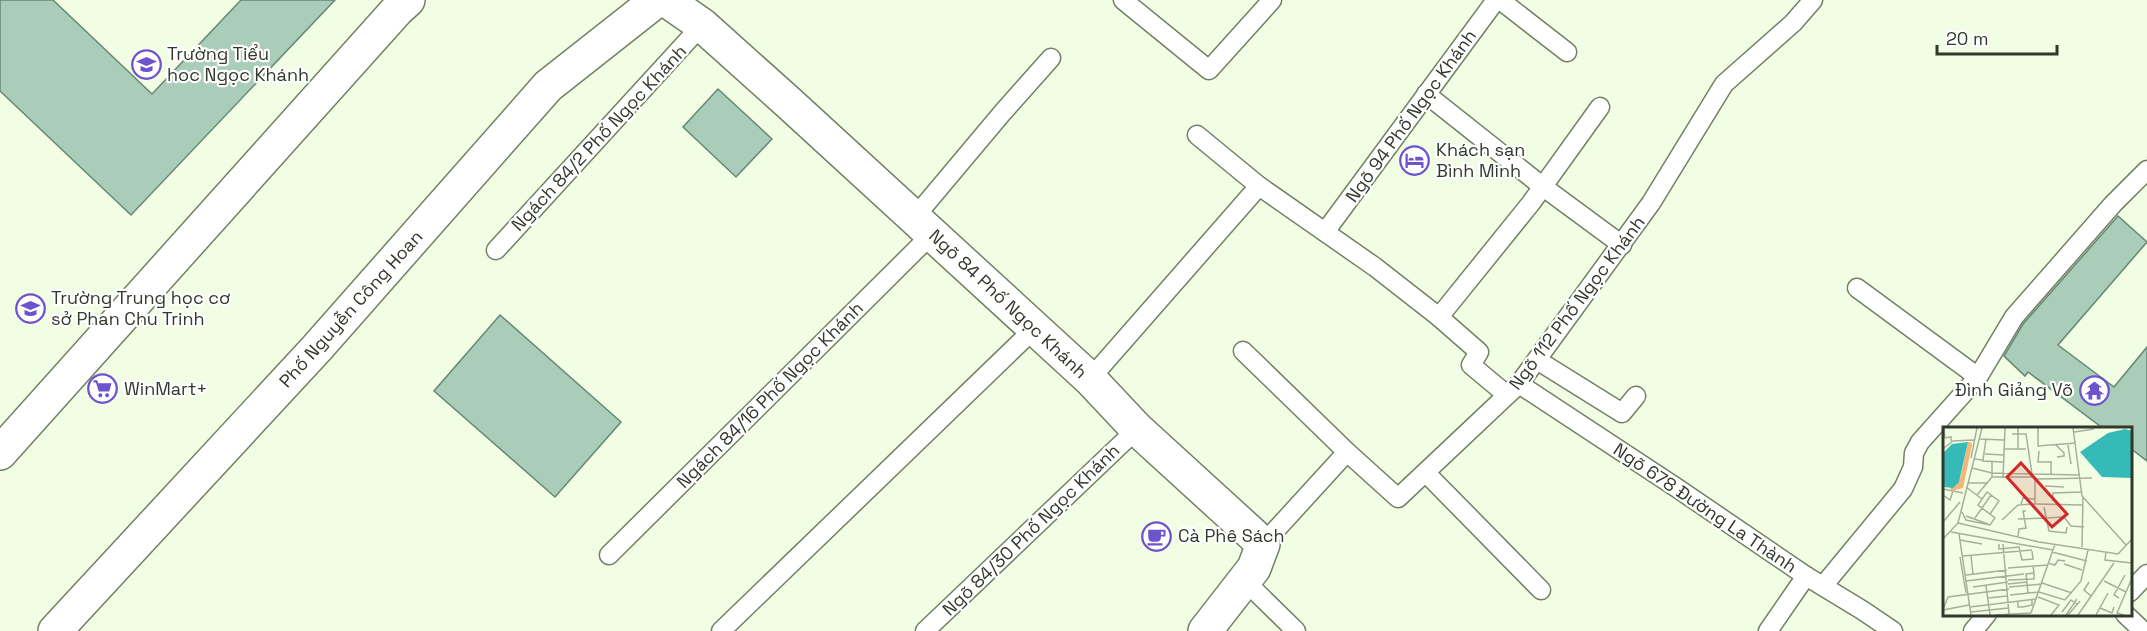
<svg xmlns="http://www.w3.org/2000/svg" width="2147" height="631" font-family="'Space Grotesk',sans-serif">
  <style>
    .building { fill: #aacdba; stroke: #668775; stroke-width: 1.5 }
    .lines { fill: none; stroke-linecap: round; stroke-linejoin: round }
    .service-casing { stroke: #728164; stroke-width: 21 }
    .minor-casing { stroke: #728164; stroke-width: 36 }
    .service { stroke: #fff; stroke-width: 18 }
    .minor { stroke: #fff; stroke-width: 33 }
    .labels { text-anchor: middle; stroke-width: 4.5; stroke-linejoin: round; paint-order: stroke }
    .poi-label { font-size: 18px; fill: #32382c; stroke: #fff; text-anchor: start }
    .street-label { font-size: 18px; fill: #32382c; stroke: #fff }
    .inset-road { fill: none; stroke: #a5af9a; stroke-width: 1.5 }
    .view { fill: #d62828; fill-opacity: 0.15; stroke: #d62828; stroke-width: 3 }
    .inset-edge { fill: none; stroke: #32382c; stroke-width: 3 }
  </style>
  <rect width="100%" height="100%" fill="#f1fee4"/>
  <g class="building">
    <polygon points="0,0 53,0 152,94 241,0 335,0 131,215 0,91"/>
    <polygon points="718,89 772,139 736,177 683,127"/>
    <polygon points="2118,216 2147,242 2058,345 2114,387 2147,347 2147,461 2130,448 2130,429 2104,429 2028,372 2025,376 2004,356 2023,324"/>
    <polygon points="500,315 621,422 555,497 434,391"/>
  </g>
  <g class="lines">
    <defs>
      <g id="service">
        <polyline points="1123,0 1209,70 1272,0"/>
        <polyline points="1500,0 1567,52"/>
        <polyline points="1426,94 1542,186 1622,245"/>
        <polyline points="1197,135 1259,186 1375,267 1439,317 1479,352 1471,365 1507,395"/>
        <polyline points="914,218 1003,112 1051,58"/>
        <polyline points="1325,232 1496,0"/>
        <polyline points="496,250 702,25"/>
        <polyline points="1857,288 1978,377"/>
        <polyline points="1439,317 1531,203 1600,107"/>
        <polyline points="1243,351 1347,452"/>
        <polyline points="1537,360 1622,413 1636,396"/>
        <polyline points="1090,379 1259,186"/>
        <polyline points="1519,384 1677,488 1806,576 1862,610 1893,631"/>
        <polyline points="1426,473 1541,590"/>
        <polyline points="1263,544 1347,452 1398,498 1519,384 1651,203 1724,84 1793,23 1813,0"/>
        <polyline points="609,555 932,234"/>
        <polyline points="1245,581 1296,631"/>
        <polyline points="1823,586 1903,489 1913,467 1914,453 1920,442 1978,377 2014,317 2113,204 2147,170"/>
        <polyline points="2130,592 2147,574"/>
        <polyline points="2125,614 2143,631"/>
        <polyline points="721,631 1034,329"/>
        <polyline points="925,631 1137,429"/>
        <polyline points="1768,631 1806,576"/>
        <polyline points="1973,631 1987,614"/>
      </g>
      <g id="minor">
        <polyline points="666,0 702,25 789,103 1090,379 1137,429 1263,544 1254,568 1205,631"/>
        <polyline points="0,453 398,9 408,0"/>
        <polyline points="55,631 317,348 548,86 657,0"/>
      </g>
    </defs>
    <use href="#service" class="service-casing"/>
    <use href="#minor" class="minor-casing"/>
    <use href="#service" class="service"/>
    <use href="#minor" class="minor"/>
  </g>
  <defs>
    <symbol id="school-ring" viewBox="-11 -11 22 22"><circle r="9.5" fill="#fff" stroke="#6d53cd" stroke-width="1.5"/><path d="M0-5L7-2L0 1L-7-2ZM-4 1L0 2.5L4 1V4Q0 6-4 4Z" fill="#6d53cd"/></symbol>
    <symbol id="hotel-ring" viewBox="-11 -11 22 22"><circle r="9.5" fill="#fff" stroke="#6d53cd" stroke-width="1.5"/><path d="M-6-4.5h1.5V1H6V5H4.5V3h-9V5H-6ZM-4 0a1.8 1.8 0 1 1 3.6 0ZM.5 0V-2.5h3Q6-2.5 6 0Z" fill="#6d53cd"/></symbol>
    <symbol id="supermarket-ring" viewBox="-11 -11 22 22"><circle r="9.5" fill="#fff" stroke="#6d53cd" stroke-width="1.5"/><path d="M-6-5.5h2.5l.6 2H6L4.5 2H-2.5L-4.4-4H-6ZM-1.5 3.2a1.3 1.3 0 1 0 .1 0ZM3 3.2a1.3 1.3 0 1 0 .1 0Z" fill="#6d53cd"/></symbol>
    <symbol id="temple-ring" viewBox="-11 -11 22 22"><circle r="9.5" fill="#fff" stroke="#6d53cd" stroke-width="1.5"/><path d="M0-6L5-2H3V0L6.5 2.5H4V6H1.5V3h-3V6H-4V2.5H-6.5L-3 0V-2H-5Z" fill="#6d53cd"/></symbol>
    <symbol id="cafe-ring" viewBox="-11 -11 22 22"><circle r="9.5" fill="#fff" stroke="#6d53cd" stroke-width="1.5"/><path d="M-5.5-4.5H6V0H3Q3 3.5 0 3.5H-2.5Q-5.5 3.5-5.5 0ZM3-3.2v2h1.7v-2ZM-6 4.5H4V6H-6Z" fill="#6d53cd"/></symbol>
  </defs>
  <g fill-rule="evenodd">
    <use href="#school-ring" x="130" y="48" width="33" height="33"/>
    <use href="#hotel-ring" x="1398" y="144" width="33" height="33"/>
    <use href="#school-ring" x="14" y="292" width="33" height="33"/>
    <use href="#supermarket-ring" x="86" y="372" width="33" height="33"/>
    <use href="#temple-ring" x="2078" y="374" width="33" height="33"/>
    <use href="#cafe-ring" x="1140" y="520" width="33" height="33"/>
  </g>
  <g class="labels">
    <g class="poi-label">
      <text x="167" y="60">Trường Tiểu<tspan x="167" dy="21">hoc Ngọc Khánh</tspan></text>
      <text x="1436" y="156">Khách sạn<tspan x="1436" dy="21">Bình Minh</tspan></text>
      <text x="51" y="304">Trường Trung học cơ<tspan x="51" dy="21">sở Phan Chu Trinh</tspan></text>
      <text x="124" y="395">WinMart+</text>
      <text x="2073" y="396" text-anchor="end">Đình Giảng Võ</text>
      <text x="1178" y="542">Cà Phê Sách</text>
    </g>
    <g class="street-label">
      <text transform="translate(1411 116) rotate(-54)" y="6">Ngõ 94 Phố Ngọc Khánh</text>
      <text transform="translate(599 138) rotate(-47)" y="6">Ngách 84/2 Phố Ngọc Khánh</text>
      <text transform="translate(1577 303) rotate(-53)" y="6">Ngõ 112 Phố Ngọc Khánh</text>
      <text transform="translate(1008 304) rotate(43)" y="6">Ngõ 84 Phố Ngọc Khánh</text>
      <text transform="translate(351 309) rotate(-48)" y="6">Phố Nguyễn Công Hoan</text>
      <text transform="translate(770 395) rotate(-45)" y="6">Ngách 84/16 Phố Ngọc Khánh</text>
      <text transform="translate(1705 508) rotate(34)" y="6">Ngõ 678 Đường La Thành</text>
      <text transform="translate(1031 530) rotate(-44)" y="6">Ngõ 84/30 Phố Ngọc Khánh</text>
    </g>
  </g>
  <g transform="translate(1943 427)">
    <rect width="189" height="189" fill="#f1fee4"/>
    <path d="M25,15H28L29,18L20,61L9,64L7,61L17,52Z" fill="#f5b778"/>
    <path d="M182,2L189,4V51L159,50L137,25L165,6ZM25,15L16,55L10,61L0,60V26L9,17Z" fill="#36bab7"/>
    <path class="inset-road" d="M1,1L2,11L8,10V14M75,1V22M95,1V19L133,16M130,1L139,69L183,118M131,5L151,2M69,7H83L89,47M37,12L61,13M113,18L121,26V29L114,30M125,18L128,37M0,22L10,14L31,13M61,22H83M96,24L95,35H108V48M42,27L61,28M28,31L34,1M31,32L40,33L43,12M39,34L61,35M29,41L49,46L137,48M49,50H92M60,51L62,1M25,56H45M102,59L121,60M23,60L39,72M0,62L20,66M0,68L7,73L10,64M34,68L49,50V34M110,74V66L138,65M78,77L80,71L92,72M93,77L139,78M101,80L106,104L123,106L124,100M19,85L23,93L47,98L52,91L35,78L44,65L56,74L47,87M23,89L45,97M32,91L48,68M103,91L121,90L128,99L141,100M75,92L103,91M59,93L75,78L92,77V52L149,51M0,95L17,75M15,96L96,115L175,127L189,112M8,105L110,123M16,107L28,188M75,109L76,102L83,101L80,84H83M0,112L15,96L39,1M17,113L39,117M56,117V122L76,120L79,133L90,132L89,124M60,117L66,187M139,120L140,69M109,125L144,134M163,125L162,133L189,136M20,129L89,123M28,129L30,147M17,130L23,166M105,136L112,138L115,133L122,134M121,137L139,143M65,141L105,138M23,148L64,143M65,153L91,152V146M23,154L81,147M161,154L183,165M146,155L141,163L148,169M99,156L129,166M65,157L84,155M43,159L47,188M30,160L65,155M66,160L99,157M85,166L83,147L91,146L90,139M67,168L96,165L122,173L138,154L145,123M95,170L116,178L108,188M45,171L64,169M176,171L171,168L182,148M75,175V180H80L89,178V172M1,180L5,170L66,162M27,180L94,172M157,181L169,186L171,180M0,183L26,178M28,185L65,181M119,185L128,173L134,177M88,186L112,117M52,188L88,186M123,188L134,172M125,188L137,174M135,188L171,136M153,188L165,166M181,188L174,186L189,151"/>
    <path class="view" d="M78,36L124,87L109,100L64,50Z"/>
    <rect width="189" height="189" class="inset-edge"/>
  </g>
  <path d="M1937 45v9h120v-9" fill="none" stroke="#32382c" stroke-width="3"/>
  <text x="1946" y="45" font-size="18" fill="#32382c" stroke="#ffffff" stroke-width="4.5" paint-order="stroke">20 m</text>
</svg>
